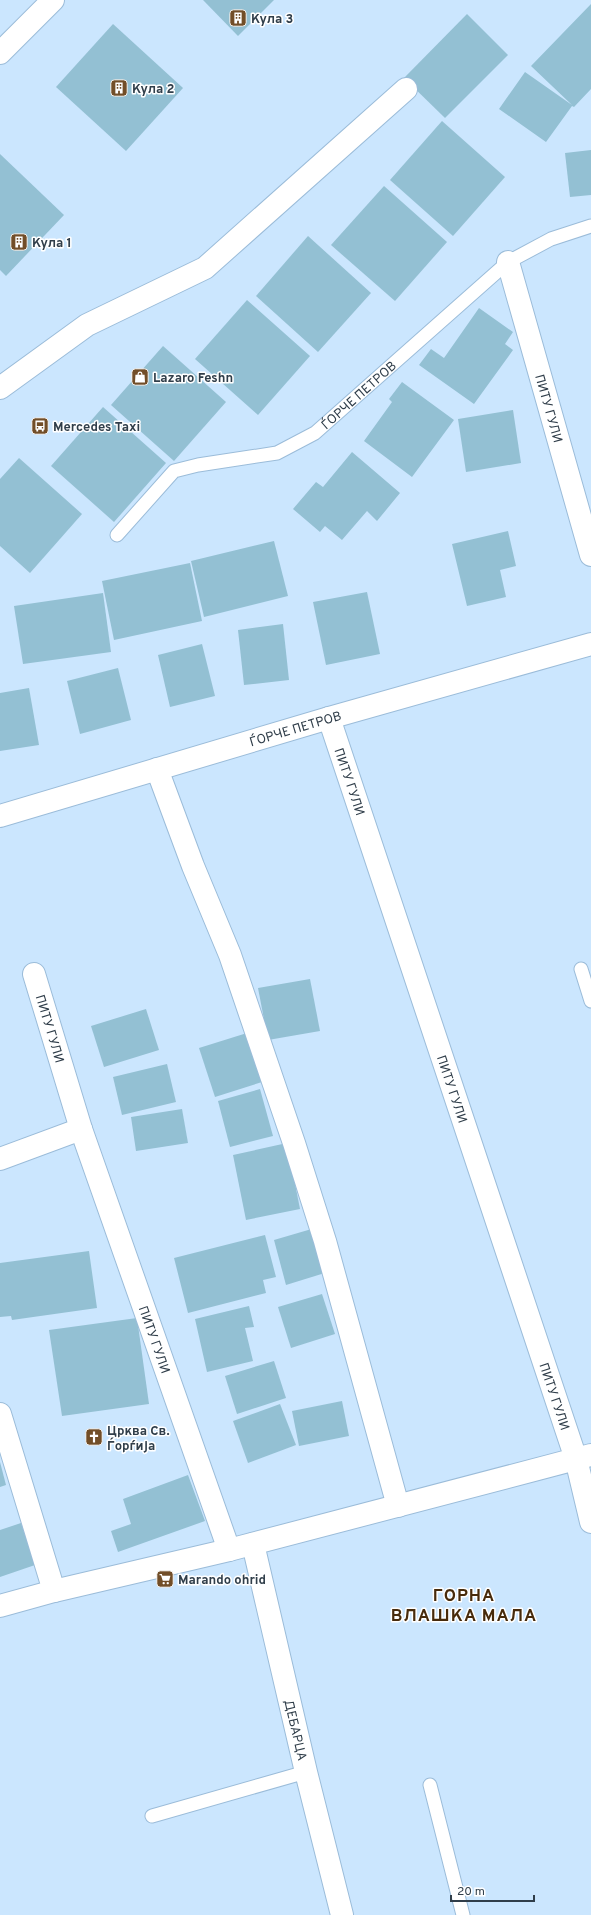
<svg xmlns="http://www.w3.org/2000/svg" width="591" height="1915" font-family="Overpass,sans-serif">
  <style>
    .building { fill: #93c0d3 }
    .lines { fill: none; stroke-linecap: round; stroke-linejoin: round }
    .lane-casing { stroke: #9bbcd9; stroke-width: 15 }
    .street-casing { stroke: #9bbcd9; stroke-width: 24 }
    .lane { stroke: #fff; stroke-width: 13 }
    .street { stroke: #fff; stroke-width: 22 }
    .labels { text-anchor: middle; stroke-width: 3; stroke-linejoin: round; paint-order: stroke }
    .poi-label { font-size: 13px; font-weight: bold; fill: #303e4a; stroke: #fff; text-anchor: start }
    .street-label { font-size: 13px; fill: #303e4a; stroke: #fff }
    .district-label { font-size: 17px; font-weight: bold; letter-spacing: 1px; fill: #472b0c; stroke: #fff }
  </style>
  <rect width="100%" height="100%" fill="#cbe6fe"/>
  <g class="building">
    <polygon points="203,0 274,0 238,36"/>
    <polygon points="591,4 591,89 574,107 572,106 546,142 499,109 525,72 572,105 531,66"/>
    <polygon points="467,14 508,55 445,118 404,78"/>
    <polygon points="113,24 183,88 126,151 56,87"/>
    <polygon points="442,121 505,177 453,236 390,180"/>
    <polygon points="591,150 591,195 570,197 565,153"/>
    <polygon points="0,154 64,215 6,276 0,270"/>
    <polygon points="384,186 447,242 395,301 331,245"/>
    <polygon points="308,236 371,293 318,352 256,296"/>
    <polygon points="247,300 310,356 258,415 195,359"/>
    <polygon points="479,308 513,332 505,344 513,350 474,404 419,365 431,349 444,358"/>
    <polygon points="163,346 226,402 174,461 111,405"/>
    <polygon points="402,382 454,420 412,477 364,441 392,402 389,399"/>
    <polygon points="103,407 166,463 114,522 51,466"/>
    <polygon points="513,410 521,463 466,472 458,419"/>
    <polygon points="352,452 400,493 377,521 367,511 342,540 325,526 320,532 293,509 316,482 323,487"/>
    <polygon points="19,458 82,514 30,573 0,546 0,479"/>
    <polygon points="508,531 516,566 500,570 506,597 467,606 452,544"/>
    <polygon points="274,541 288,596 204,617 191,561"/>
    <polygon points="190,563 202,621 114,640 102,581"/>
    <polygon points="367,592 380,654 326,665 313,602"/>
    <polygon points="103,593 111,652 23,664 14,606"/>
    <polygon points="283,624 289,680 244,685 238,630"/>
    <polygon points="202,644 215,696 170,707 158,655"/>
    <polygon points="118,668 131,720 80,734 67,681"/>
    <polygon points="29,688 39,745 0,751 0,693"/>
    <polygon points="310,979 320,1031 268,1040 258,988"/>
    <polygon points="146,1009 159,1050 104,1067 91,1026"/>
    <polygon points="247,1033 262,1082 215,1097 199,1048"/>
    <polygon points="167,1064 176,1102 122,1115 113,1077"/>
    <polygon points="260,1089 273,1136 230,1147 218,1101"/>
    <polygon points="182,1109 188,1143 136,1151 131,1117"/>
    <polygon points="287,1143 300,1209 246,1220 233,1155"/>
    <polygon points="315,1228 328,1272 286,1285 274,1240"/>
    <polygon points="265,1235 276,1277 263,1280 266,1293 188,1313 174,1258"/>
    <polygon points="89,1251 97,1308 12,1320 11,1316 0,1317 0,1263"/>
    <polygon points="322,1294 335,1334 291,1348 278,1307"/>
    <polygon points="249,1306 254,1327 245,1328 253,1361 207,1372 195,1319"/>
    <polygon points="137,1318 149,1404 62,1416 49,1330"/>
    <polygon points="274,1361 286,1398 237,1414 225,1376"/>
    <polygon points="342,1401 349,1436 299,1446 292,1411"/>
    <polygon points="280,1404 296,1445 248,1463 233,1421"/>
    <polygon points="0,1462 6,1485 0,1487"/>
    <polygon points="188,1475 205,1521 118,1552 111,1531 131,1524 123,1499"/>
    <polygon points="21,1523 35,1565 0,1577 0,1530"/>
  </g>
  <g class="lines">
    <defs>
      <g id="lane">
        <path id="s1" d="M117,535L174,471L198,465L277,453L315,433L508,262L551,239L591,226"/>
        <polyline points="581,969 591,1001"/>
        <polyline points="430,1785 463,1915"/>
        <polyline points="152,1816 306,1772"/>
      </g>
      <g id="street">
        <polyline points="0,53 53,0"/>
        <path id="s2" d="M508,262L591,555"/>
        <polyline points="0,388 87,325 205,268 406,89"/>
        <path id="s3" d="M329,718L576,1459L591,1522"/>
        <polyline points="157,769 193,866 230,955 294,1143 325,1241 398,1506"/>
        <path id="s4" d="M0,816L329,718L591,644"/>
        <path id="s5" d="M34,974L81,1129L229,1550"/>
        <polyline points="0,1159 81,1129"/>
        <polyline points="0,1414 54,1591"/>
        <path id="s6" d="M253,1544L306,1772L342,1915"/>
        <polyline points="0,1606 54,1591 229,1550 591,1455"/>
      </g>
    </defs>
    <use href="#lane" class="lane-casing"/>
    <use href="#street" class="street-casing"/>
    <use href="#lane" class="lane"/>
    <use href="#street" class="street"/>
  </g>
  <defs>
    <symbol id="building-square" viewBox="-11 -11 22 22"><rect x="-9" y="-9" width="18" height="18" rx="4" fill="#724e28" stroke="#fff"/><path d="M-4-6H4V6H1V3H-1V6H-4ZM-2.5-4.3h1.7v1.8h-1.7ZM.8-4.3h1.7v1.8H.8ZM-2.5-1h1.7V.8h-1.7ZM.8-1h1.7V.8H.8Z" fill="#fff"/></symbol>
    <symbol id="shop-square" viewBox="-11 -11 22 22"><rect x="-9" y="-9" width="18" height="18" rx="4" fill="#724e28" stroke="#fff"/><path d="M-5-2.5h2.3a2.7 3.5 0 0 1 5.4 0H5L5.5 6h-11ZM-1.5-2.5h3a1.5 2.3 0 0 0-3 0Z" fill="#fff"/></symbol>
    <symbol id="bus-square" viewBox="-11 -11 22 22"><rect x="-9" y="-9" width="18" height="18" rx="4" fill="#724e28" stroke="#fff"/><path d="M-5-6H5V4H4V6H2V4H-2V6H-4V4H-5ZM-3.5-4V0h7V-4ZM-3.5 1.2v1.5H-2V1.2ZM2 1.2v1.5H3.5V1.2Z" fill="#fff"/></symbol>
    <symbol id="church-square" viewBox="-11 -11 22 22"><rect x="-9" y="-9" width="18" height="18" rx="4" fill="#724e28" stroke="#fff"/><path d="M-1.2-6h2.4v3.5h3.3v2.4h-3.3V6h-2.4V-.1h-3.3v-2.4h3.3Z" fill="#fff"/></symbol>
    <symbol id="supermarket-square" viewBox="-11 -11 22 22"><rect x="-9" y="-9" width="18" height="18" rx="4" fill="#724e28" stroke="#fff"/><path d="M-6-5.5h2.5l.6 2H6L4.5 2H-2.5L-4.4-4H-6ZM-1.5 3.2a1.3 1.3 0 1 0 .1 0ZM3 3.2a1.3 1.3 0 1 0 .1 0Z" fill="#fff"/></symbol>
  </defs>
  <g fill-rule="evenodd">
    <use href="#building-square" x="228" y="8" width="20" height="20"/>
    <use href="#building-square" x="109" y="78" width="20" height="20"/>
    <use href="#building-square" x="9" y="232" width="20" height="20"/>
    <use href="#shop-square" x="130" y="367" width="20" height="20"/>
    <use href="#bus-square" x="30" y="416" width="20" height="20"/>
    <use href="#church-square" x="84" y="1427" width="20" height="20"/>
    <use href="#supermarket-square" x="155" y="1569" width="20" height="20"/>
  </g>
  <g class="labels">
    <g class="poi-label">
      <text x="251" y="23">Кула 3</text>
      <text x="132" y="93">Кула 2</text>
      <text x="32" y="247">Кула 1</text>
      <text x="153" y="382">Lazaro Feshn</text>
      <text x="53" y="431">Mercedes Taxi</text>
      <text x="107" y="1435">Црква Св.<tspan x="107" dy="15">Ѓoрѓијa</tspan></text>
      <text x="178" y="1584">Marando ohrid</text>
    </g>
    <g class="street-label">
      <text dy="5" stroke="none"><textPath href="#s1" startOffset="291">ЃОРЧЕ ПЕТРОВ</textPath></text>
      <text dy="5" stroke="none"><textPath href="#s2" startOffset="152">ПИТУ ГУЛИ</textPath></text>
      <text dy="5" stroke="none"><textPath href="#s4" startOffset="308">ЃОРЧЕ ПЕТРОВ</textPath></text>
      <text dy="5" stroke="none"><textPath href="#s3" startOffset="67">ПИТУ ГУЛИ</textPath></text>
      <text dy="5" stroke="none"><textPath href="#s5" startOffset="57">ПИТУ ГУЛИ</textPath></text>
      <text dy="5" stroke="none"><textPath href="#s3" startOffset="391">ПИТУ ГУЛИ</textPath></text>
      <text dy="5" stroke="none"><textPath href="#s5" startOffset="385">ПИТУ ГУЛИ</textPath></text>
      <text dy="5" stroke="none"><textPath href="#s3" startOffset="715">ПИТУ ГУЛИ</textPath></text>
      <text dy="5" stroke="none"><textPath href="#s6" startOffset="191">ДЕБАРЦА</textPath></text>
    </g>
    <g class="district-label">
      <text x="464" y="1601">ГОРНА<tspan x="464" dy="20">ВЛАШКА МАЛА</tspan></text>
    </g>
  </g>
  <path d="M451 1895v6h83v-6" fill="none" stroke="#303e4a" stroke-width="2"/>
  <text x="457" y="1895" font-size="12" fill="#303e4a" stroke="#ffffff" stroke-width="3" paint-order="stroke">20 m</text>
</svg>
